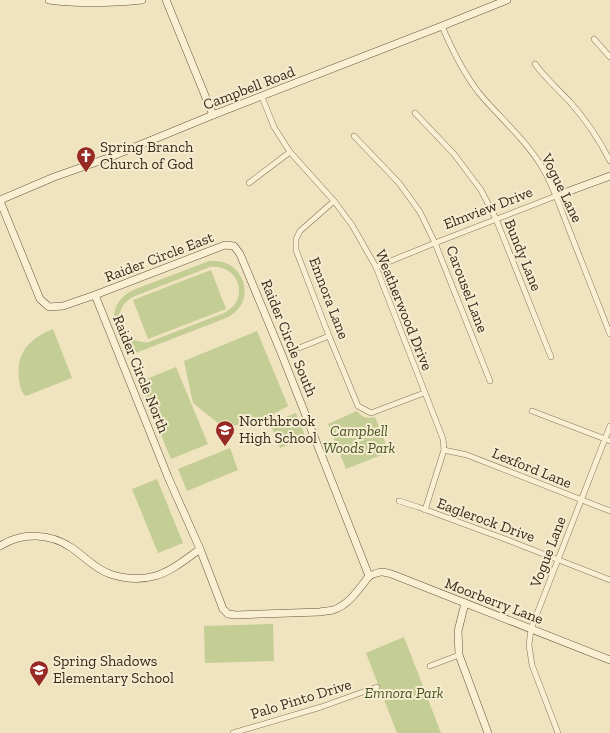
<svg xmlns="http://www.w3.org/2000/svg" width="610" height="733" font-family="'Zilla Slab',serif">
  <style>
    .green { fill: #c4cd94; fill-rule: evenodd }
    .lines { fill: none; stroke-linecap: round; stroke-linejoin: round }
    .street-casing { stroke: #887358; stroke-width: 6 }
    .secondary-casing { stroke: #6a543b; stroke-width: 8 }
    .street { stroke: #f9f0d3; stroke-width: 5 }
    .secondary { stroke: #f9f0d3; stroke-width: 7 }
    .labels { text-anchor: middle; stroke-width: 4; stroke-linejoin: round; paint-order: stroke }
    .street-label { font-size: 15px; fill: #372b1c; stroke: #f6ecd0 }
    .poi-label { font-size: 15px; fill: #372b1c; stroke: #f6ecd0; text-anchor: start }
    .park-label { font-size: 15px; font-style: italic; fill: #465423; stroke: #f6ecd0 }
  </style>
  <rect width="100%" height="100%" fill="#efe3c0"/>
  <g class="green">
    <path d="M209,261C245,257 259,303 226,318L133,354L131,349L136,347C108,336 106,303 133,290ZM210,267C239,263 251,300 224,313L149,342C119,345 108,308 135,296Z"/>
    <polygon points="211,270 226,309 148,339 133,300"/>
    <path d="M53,329L72,378L26,396C21,393 20,386 19,380C17,360 22,347 39,336C43,333 49,331 53,329Z"/>
    <polygon points="257,331 288,406 250,427 218,423 193,403 184,361"/>
    <polygon points="176,367 208,444 171,459 139,382"/>
    <path d="M357,411C363,418 366,419 375,417L389,452L346,469L328,424Z"/>
    <polygon points="296,413 306,438 280,448 270,423"/>
    <polygon points="230,448 238,470 187,491 178,469"/>
    <polygon points="157,479 183,543 158,553 132,489"/>
    <polygon points="273,624 274,661 205,663 204,626"/>
    <polygon points="404,637 441,733 397,733 366,653"/>
  </g>
  <g class="lines">
    <defs>
      <g id="street">
        <path d="M442,26C452,50 463,72 479,93C500,118 525,139 542,167C554,187 561,210 570,232C583,266 597,300 610,334"/>
        <polyline points="594,39 610,57"/>
        <path d="M535,64C545,78 559,90 570,102C586,120 599,139 610,161"/>
        <polyline points="262,97 274,127 290,152 334,201 352,225 376,267 443,439 444,450 425,510"/>
        <polyline points="415,113 454,154 481,190 496,219 551,357"/>
        <polyline points="354,136 399,183 420,212 435,243 490,381"/>
        <polyline points="249,183 290,152"/>
        <polyline points="334,201 300,231 296,239 296,250 329,336 358,406 371,413 424,393"/>
        <polyline points="376,267 435,243 556,196"/>
        <polyline points="299,348 329,336"/>
        <polyline points="532,411 610,441"/>
        <polyline points="444,450 467,455 610,511"/>
        <polyline points="399,501 418,507 510,541 610,580"/>
        <polyline points="430,666 459,655"/>
        <polyline points="233,733 321,707 377,687"/>
        <polyline points="558,733 532,665 529,645 531,629 610,426"/>
      </g>
      <g id="secondary">
        <path d="M49,0C80,4 111,3 142,0"/>
        <polyline points="166,0 213,115"/>
        <polyline points="556,196 610,176"/>
        <polyline points="0,200 54,177 108,158 213,115 442,26 507,0"/>
        <polyline points="0,201 40,299 49,307 63,306 95,295 225,245 234,246 240,254 282,355 369,576"/>
        <path d="M95,295L168,477L200,549L223,609L228,614L236,615L320,612C324,611 329,611 333,610C349,605 359,589 369,576"/>
        <path d="M0,546C23,532 50,533 72,548C85,557 95,569 110,574C125,579 141,580 155,576C172,571 186,559 200,549"/>
        <path d="M369,576C381,571 382,571 394,575L610,660"/>
        <polyline points="465,603 458,631 459,655 488,733"/>
      </g>
    </defs>
    <use href="#street" class="street-casing"/>
    <use href="#secondary" class="secondary-casing"/>
    <use href="#street" class="street"/>
    <use href="#secondary" class="secondary"/>
  </g>
  <defs>
    <symbol id="church-pin" viewBox="-11 -11 22 30"><path d="M0 17L-7.5 6A9.5 9.5 0 1 1 7.5 6Z" fill="#982a26" stroke="#f6ecd0"/><path d="M-1.2-6h2.4v3.5h3.3v2.4h-3.3V6h-2.4V-.1h-3.3v-2.4h3.3Z" fill="#fff"/></symbol>
    <symbol id="school-pin" viewBox="-11 -11 22 30"><path d="M0 17L-7.5 6A9.5 9.5 0 1 1 7.5 6Z" fill="#982a26" stroke="#f6ecd0"/><path d="M0-5L7-2L0 1L-7-2ZM-4 1L0 2.5L4 1V4Q0 6-4 4Z" fill="#fff"/></symbol>
  </defs>
  <g fill-rule="evenodd">
    <use href="#church-pin" x="75" y="145" width="22" height="30"/>
    <use href="#school-pin" x="214" y="419" width="22" height="30"/>
    <use href="#school-pin" x="28" y="659" width="22" height="30"/>
  </g>
  <g class="labels">
    <g class="street-label">
      <text transform="translate(249 88) rotate(-21)" y="5">Campbell Road</text>
      <text transform="translate(562 188) rotate(64)" y="5">Vogue Lane</text>
      <text transform="translate(488 208) rotate(-21)" y="5">Elmview Drive</text>
      <text transform="translate(523 255) rotate(68)" y="5">Bundy Lane</text>
      <text transform="translate(159 257) rotate(-21)" y="5">Raider Circle East</text>
      <text transform="translate(467 289) rotate(69)" y="5">Carousel Lane</text>
      <text transform="translate(329 298) rotate(69)" y="5">Emnora Lane</text>
      <text transform="translate(404 310) rotate(68)" y="5">Weatherwood Drive</text>
      <text transform="translate(289 338) rotate(68)" y="5">Raider Circle South</text>
      <text transform="translate(141 374) rotate(68)" y="5">Raider Circle North</text>
      <text transform="translate(532 468) rotate(22)" y="5">Lexford Lane</text>
      <text transform="translate(486 520) rotate(20)" y="5">Eaglerock Drive</text>
      <text transform="translate(548 552) rotate(-69)" y="5">Vogue Lane</text>
      <text transform="translate(494 601) rotate(21)" y="5">Moorberry Lane</text>
      <text transform="translate(301 699) rotate(-17)" y="5">Palo Pinto Drive</text>
    </g>
    <g class="poi-label">
      <text x="100" y="152">Spring Branch<tspan x="100" dy="17">Church of God</tspan></text>
      <text x="239" y="426">Northbrook<tspan x="239" dy="17">High School</tspan></text>
      <text x="53" y="666">Spring Shadows<tspan x="53" dy="17">Elementary School</tspan></text>
    </g>
    <g class="park-label">
      <text x="359" y="436">Campbell<tspan x="359" dy="17">Woods Park</tspan></text>
      <text x="404" y="698">Emnora Park</text>
    </g>
  </g>
</svg>
